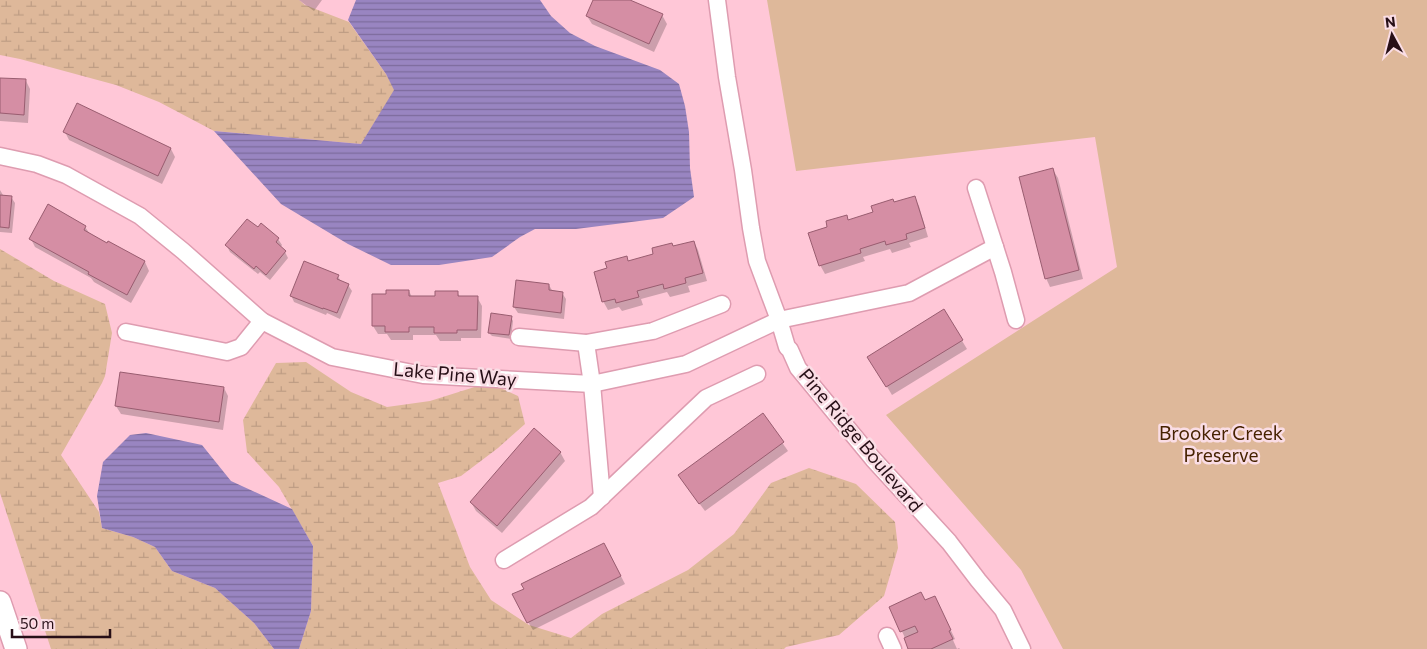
<svg xmlns="http://www.w3.org/2000/svg" width="1427" height="649" font-family="Commissioner,sans-serif">
  <style>
    .wetland { fill: url(#wetland-marsh) }
    .park { fill: #deb89a }
    .water { fill: url(#water-rules) }
    .shadow { fill: #0003 }
    .building { fill: #d58ea4; stroke: #995d70 }
    .lines { fill: none; stroke-linecap: round; stroke-linejoin: round }
    .minor-casing { stroke: #de9cb0; stroke-width: 19 }
    .major-casing { stroke: #de9cb0; stroke-width: 24 }
    .minor { stroke: #fff; stroke-width: 16 }
    .major { stroke: #fff; stroke-width: 21 }
    .labels { text-anchor: middle; stroke-width: 5; stroke-linejoin: round; paint-order: stroke }
    .street-label { font-size: 19px; fill: #270f17; stroke: #fadde5 }
    .park-label { font-size: 19px; fill: #462200; stroke: #fadde5 }
  </style>
  <defs>
    <pattern id="wetland-marsh" width="20" height="14" patternUnits="userSpaceOnUse" patternTransform="scale(1.25)"><rect width="20" height="14" fill="#deb89a"/><path d="M1 5h8M5 5V1M11 12h8M15 12V8" fill="none" stroke="#be9d84"/></pattern>
    <pattern id="water-rules" width="6" height="5" patternUnits="userSpaceOnUse" patternTransform="scale(1.25)"><rect width="6" height="5" fill="#9985c1"/><path d="M0 2.5h6" fill="none" stroke="#7d6b9c"/></pattern>
  </defs>
  <rect width="100%" height="100%" fill="#ffc7d7"/>
  <g class="wetland">
    <polygon points="0,0 299,0 305,5 349,22 386,74 395,90 361,144 214,131 159,102 116,85 20,59 0,55"/>
    <polygon points="0,249 54,281 105,304 112,333 105,376 102,383 61,455 99,512 102,528 133,537 155,547 172,571 215,588 254,623 274,649 51,649 0,493"/>
    <polygon points="306,362 351,392 387,407 430,401 481,385 496,386 518,396 525,424 498,448 461,476 438,483 470,567 491,600 529,625 571,638 602,614 688,570 734,534 771,483 809,468 856,484 895,522 898,548 884,596 839,635 786,647 784,649 299,649 311,611 313,546 279,487 247,452 243,420 276,363"/>
  </g>
  <polygon class="park" points="767,0 1427,0 1427,649 1063,649 1021,570 886,415 1117,267 1095,137 796,171"/>
  <g class="water">
    <polygon points="356,0 540,0 551,16 570,33 595,46 660,70 679,84 685,106 689,132 690,168 694,197 663,218 576,229 535,229 520,237 492,257 439,265 391,265 348,244 281,204 214,131 361,144 394,90 386,74 348,20"/>
    <polygon points="146,433 202,445 231,481 292,509 313,546 311,611 299,649 274,649 254,623 215,588 172,571 155,547 133,537 102,528 97,496 103,462 130,435"/>
  </g>
  <g class="shadow">
    <polygon points="299,0 322,0 314,11"/>
    <polygon points="594,0 627,0 662,15 667,24 654,52 592,24 587,16"/>
    <polygon points="0,79 26,81 30,89 28,123 0,121"/>
    <polygon points="65,132 171,149 175,157 162,184 69,140"/>
    <polygon points="1053,170 1058,178 1083,279 1050,287 1046,278"/>
    <polygon points="0,190 3,195 11,197 15,203 12,233 0,232"/>
    <polygon points="914,197 919,206 928,237 909,243 911,247 892,253 890,249 863,257 865,261 825,274 820,265 829,227 846,216 849,221 875,213 895,203"/>
    <polygon points="85,227 90,234 108,244 109,243 145,262 149,271 131,303 94,282 91,278 35,247 31,239"/>
    <polygon points="258,229 278,239 282,245 280,248 285,252 288,258 270,280 260,272 258,274 230,252 227,246"/>
    <polygon points="694,242 698,250 707,281 688,286 690,292 670,297 667,292 641,299 643,305 622,311 619,307 608,310 603,301 629,262"/>
    <polygon points="338,276 341,282 348,285 352,291 340,319 327,313 326,315 294,302 291,295"/>
    <polygon points="517,282 549,285 553,292 562,293 566,299 564,319 518,313 514,307"/>
    <polygon points="409,291 412,297 436,297 457,292 460,297 477,297 482,306 481,338 461,338 461,341 440,341 436,335 413,335 413,340 391,340 387,334 378,334 373,326 387,296"/>
    <polygon points="944,311 967,349 892,395 869,357"/>
    <polygon points="511,317 513,321 511,339 492,336 489,333"/>
    <polygon points="224,388 228,396 223,430 121,414 116,406"/>
    <polygon points="763,415 788,451 705,511 684,483"/>
    <polygon points="560,452 565,461 502,533 476,511 471,502"/>
    <polygon points="609,553 625,584 533,630 528,622"/>
    <polygon points="935,597 955,639 953,640 957,649 959,648 960,649 910,649 891,607 925,602"/>
  </g>
  <g class="building">
    <polygon points="593,0 630,0 663,14 649,44 586,16"/>
    <polygon points="0,78 26,79 24,115 0,113"/>
    <polygon points="77,103 171,148 158,176 63,132"/>
    <polygon points="1053,168 1079,270 1045,279 1019,177"/>
    <polygon points="0,195 12,196 9,228 0,227"/>
    <polygon points="915,196 925,228 906,234 907,239 886,245 885,241 860,249 861,253 819,266 808,233 827,227 826,221 847,215 848,220 873,212 871,206 893,199 894,202"/>
    <polygon points="48,204 86,226 84,230 107,243 108,241 145,261 127,295 88,274 89,272 29,239"/>
    <polygon points="247,219 258,227 261,223 279,238 276,242 286,251 266,275 256,266 254,269 225,245"/>
    <polygon points="694,241 703,273 685,278 686,283 664,289 663,284 637,291 639,297 616,303 615,299 602,302 594,272 607,268 605,262 627,256 628,261 653,254 652,248 672,243 673,246"/>
    <polygon points="304,261 339,275 337,279 349,284 337,313 323,308 323,309 290,296"/>
    <polygon points="516,280 549,284 549,290 563,292 561,313 513,307"/>
    <polygon points="386,290 409,290 409,296 435,296 435,291 458,291 458,296 478,296 477,330 457,330 457,333 434,333 434,327 409,327 409,332 385,332 385,326 372,326 372,294 386,294"/>
    <polygon points="944,309 963,340 886,387 867,357"/>
    <polygon points="491,313 512,316 509,335 488,333"/>
    <polygon points="120,372 224,387 219,422 115,406"/>
    <polygon points="763,413 784,442 699,504 678,475"/>
    <polygon points="534,428 561,452 497,526 470,502"/>
    <polygon points="604,543 621,576 527,623 512,594 524,589 521,584"/>
    <polygon points="921,592 925,600 935,596 951,630 949,631 953,639 931,649 908,649 904,638 918,632 915,626 900,632 889,607"/>
  </g>
  <g class="lines">
    <defs>
      <g id="minor">
        <polyline points="717,0 727,77 743,170 751,228 757,261 779,320 787,347 790,350 798,368 873,459 949,542 978,580 1003,610 1022,649"/>
        <polyline points="0,156 37,164 66,175 140,216 183,251 262,321 332,357 423,375 592,384 686,364 779,320 909,293 995,247 976,188"/>
        <polyline points="995,247 1003,272 1016,320"/>
        <polyline points="126,332 227,352 241,347 262,321"/>
        <polyline points="519,337 586,343"/>
        <polyline points="602,497 592,384 586,343 653,331 722,304"/>
        <polyline points="504,560 591,507 706,398 757,374"/>
        <polyline points="887,636 893,649"/>
      </g>
      <polyline id="major" points="0,602 16,649"/>
    </defs>
    <use href="#minor" class="minor-casing"/>
    <use href="#major" class="major-casing"/>
    <use href="#minor" class="minor"/>
    <use href="#major" class="major"/>
  </g>
  <g class="labels">
    <g class="street-label">
      <text transform="translate(455 374) rotate(5)" y="7">Lake Pine Way</text>
      <text transform="translate(861 440) rotate(50)" y="7">Pine Ridge Boulevard</text>
    </g>
    <g class="park-label">
      <text x="1221" y="440">Brooker Creek<tspan x="1221" dy="22">Preserve</tspan></text>
    </g>
  </g>
  <g transform="translate(1392 35) rotate(353)" stroke="#fadde5" stroke-width="4" paint-order="stroke">
  <path d="M0-4L9 19L0 12L-9 19Z" fill="#270f17"/>
  <text y="-8" font-size="14" font-weight="bold" text-anchor="middle" fill="#270f17">N</text>
  </g>
  <path d="M12 629v8h98v-8" fill="none" stroke="#270f17" stroke-width="2.5"/>
  <text x="20" y="629" font-size="15" fill="#270f17" stroke="#fadde5" stroke-width="4" paint-order="stroke">50 m</text>
</svg>
